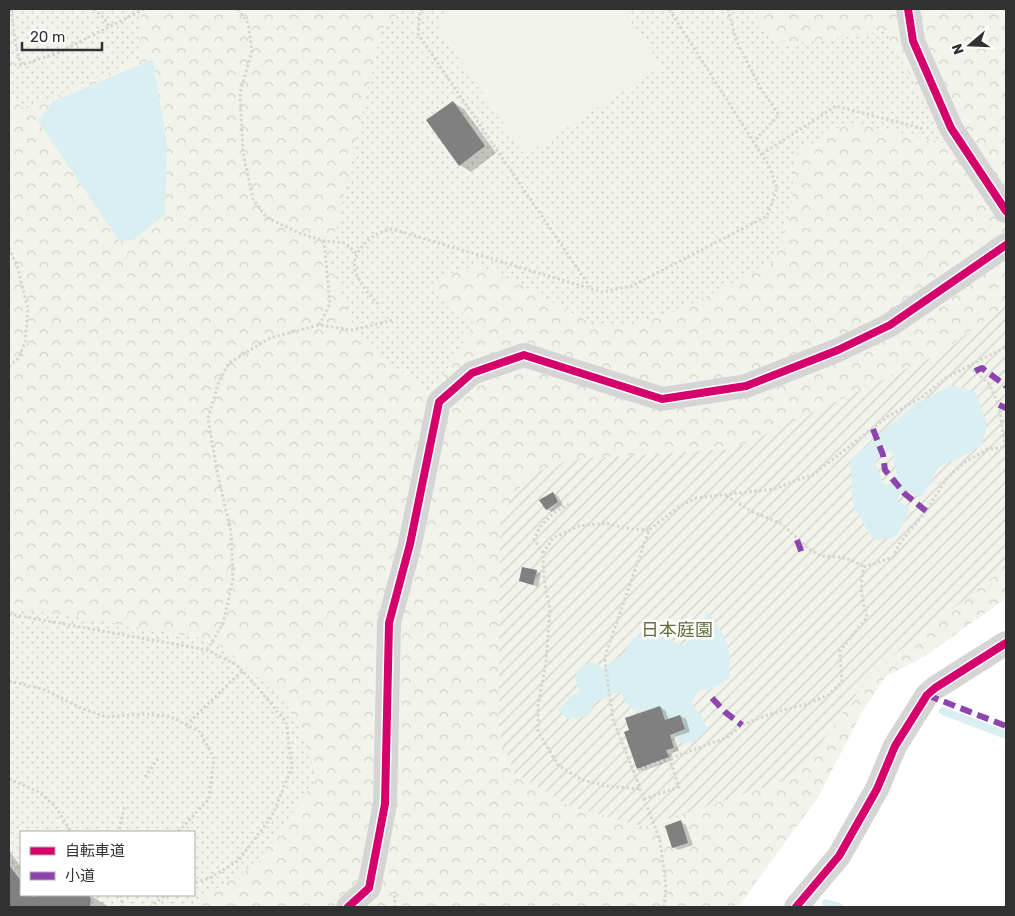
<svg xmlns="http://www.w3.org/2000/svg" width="1015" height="916" font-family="Rubik,'Noto Sans JP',sans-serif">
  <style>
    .grass { fill: url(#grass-dots); fill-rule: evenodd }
    .forest { fill: url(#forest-crowns) }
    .garden { fill: url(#garden-furrows) }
    .pitch { fill: #f2f4ec }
    .water { fill: #d9eff2; fill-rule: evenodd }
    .shadow { fill: #0003 }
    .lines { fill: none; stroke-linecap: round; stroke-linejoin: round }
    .stream { stroke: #d9eff2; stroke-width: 8 }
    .building { fill: #808080 }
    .path { stroke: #d5d5d5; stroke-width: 3; stroke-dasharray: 2.5 2.5; stroke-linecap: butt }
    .minor { stroke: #d5d5d5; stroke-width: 24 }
    .quiet { stroke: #8e44ad; stroke-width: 6; stroke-dasharray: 12 6; stroke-linecap: butt }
    .cycleway-casing { stroke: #fff; stroke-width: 11 }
    .cycleway { stroke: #d6006c; stroke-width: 8 }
    .labels { text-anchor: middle; stroke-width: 5; stroke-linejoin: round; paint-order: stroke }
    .park-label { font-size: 18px; fill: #62703c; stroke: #fff }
  </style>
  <defs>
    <pattern id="grass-dots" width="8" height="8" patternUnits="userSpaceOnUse" patternTransform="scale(1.25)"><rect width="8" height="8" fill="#f2f4ec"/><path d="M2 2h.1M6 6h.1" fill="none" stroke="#d0d2cb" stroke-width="1.8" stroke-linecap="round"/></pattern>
    <pattern id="forest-crowns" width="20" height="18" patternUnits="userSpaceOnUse" patternTransform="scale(1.25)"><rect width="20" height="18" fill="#f2f4ec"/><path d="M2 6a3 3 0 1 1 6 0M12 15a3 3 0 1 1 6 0" fill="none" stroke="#d0d2cb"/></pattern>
    <pattern id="garden-furrows" width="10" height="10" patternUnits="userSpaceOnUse" patternTransform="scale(1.25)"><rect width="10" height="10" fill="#f2f4ec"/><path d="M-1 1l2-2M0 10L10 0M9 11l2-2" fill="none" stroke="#d0d2cb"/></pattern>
  </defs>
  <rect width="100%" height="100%" fill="#fff"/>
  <path class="grass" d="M9,9H1006V598L925,656L886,676L863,710L818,797L738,907H9ZM21,832H194V895H21Z"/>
  <polygon class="forest" points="141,9 403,9 382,28 329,260 348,312 369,349 433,393 474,324 434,287 452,273 477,266 514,281 596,326 623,327 686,307 774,262 791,210 795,155 847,122 949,144 885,31 778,46 751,9 1006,9 1006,305 939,354 733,449 574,459 529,474 798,776 871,673 992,578 1006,562 1006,598 925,656 886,676 863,710 818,797 738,907 188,907 260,861 317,777 292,706 213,640 65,615 9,608 9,98 25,109 140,59"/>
  <polygon class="garden" points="1006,305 1006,562 992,578 871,673 798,776 644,827 569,806 514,773 499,731 500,517 529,474 574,459 733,449 939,354"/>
  <polygon class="pitch" points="455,9 622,9 661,66 525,155 440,31 442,17"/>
  <g class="water">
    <polygon points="153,59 167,146 165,215 133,240 119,241 38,121 52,102"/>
    <path d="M952,385L976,392L987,424L982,446L938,468L921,498L908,491L900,493L897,501L909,508L907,517L896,536L879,540L871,537L853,504L850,460L914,405ZM892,451L897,478L889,485L884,484L876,465L877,457L883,452Z"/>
    <path d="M707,611C724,636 733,645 729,678L710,690H698L692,703L703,718L707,729L695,742L678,743C676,737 675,729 671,724C659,705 636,727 620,691L595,702L588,716L567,719L558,710L571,696L580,691L574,677L582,665L593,662L602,669L624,653L632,639L646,633L684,645L701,632Z"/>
  </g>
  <g class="shadow">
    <polygon points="453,102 464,109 496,153 471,172 460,165"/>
    <polygon points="553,493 558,496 563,505 552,512 546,509"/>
    <polygon points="536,571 541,574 538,587 521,581"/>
    <polygon points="660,707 665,710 669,720 680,716 686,719 690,732 674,737 679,751 671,753 673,760 643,771 638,768 631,731"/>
    <polygon points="681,822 686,825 693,845 678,850 673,847"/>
    <polygon points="9,850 21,867 21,895 90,895 109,907 9,907"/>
  </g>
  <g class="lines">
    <g class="stream">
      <polyline points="943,711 1006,735"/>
      <polyline points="826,903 839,907"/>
    </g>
  </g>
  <g class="building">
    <polygon points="453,101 485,146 459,166 426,120"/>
    <polygon points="553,492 558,502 546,510 539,500"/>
    <polygon points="522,567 537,570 533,585 519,581"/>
    <polygon points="660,706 665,720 680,715 685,729 670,735 674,748 666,750 669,757 637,769 624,732 629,730 625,718"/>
    <polygon points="681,820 688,843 672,848 665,826"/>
    <polygon points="9,865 21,881 21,895 31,895 33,897 41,895 88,895 91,899 90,907 9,907"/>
  </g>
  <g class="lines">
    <g class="path">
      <polyline points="11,9 16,47 21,65"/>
      <polyline points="94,9 104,18 109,26"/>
      <polyline points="238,9 248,23 252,51 240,93 243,153 253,199 266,217 299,233 324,241 345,243 356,253"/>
      <polyline points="422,9 420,11 418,34 590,287"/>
      <polyline points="728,9 736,40 761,89 779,115 754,141"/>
      <polyline points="9,64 21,65 58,53 144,9"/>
      <polyline points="762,154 836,106 924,129"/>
      <polyline points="9,248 17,266 28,309 25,342 19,358 9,366"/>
      <path d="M378,304C364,288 343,267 362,247C373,235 376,233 392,229L602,292L632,286L767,216L777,188L769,166L669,9"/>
      <polyline points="319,325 330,304 324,241"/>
      <polyline points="969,366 989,384 999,405 1005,447"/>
      <polyline points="726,496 753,512 782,524 809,549 821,556 839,557 854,561 864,567"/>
      <path d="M543,553L534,539C542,520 554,512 571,503"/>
      <polyline points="9,614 207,650 237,665 258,688 286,722 292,767 272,816 239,860 212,877 194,883"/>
      <polyline points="207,650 223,624 233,579 231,532 218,476 208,418 219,381 229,363 270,338 319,325 353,330 393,320"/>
      <polyline points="9,681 43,689 81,708 106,717 142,714 169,716 200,732 214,758 209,799 180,830 176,832"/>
      <polyline points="186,725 242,671"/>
      <path d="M633,772L728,737L742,725L770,714L807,704L828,695L842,682L840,651L867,617C862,599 859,586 864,567L893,557L900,543L926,511L947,478L965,462L988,449L1006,447"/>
      <polyline points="145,777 158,759"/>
      <polyline points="9,779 39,792 55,806 71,832"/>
      <polyline points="639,789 607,786 582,780 558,765 538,731 538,706 546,662 550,610 544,578 543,553 553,538 579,526 605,523 631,529 649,530"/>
      <polyline points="644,799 679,787 670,760"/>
      <polyline points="119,829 125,805"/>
      <polyline points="121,895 122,907"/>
      <polyline points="393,897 395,897 395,907"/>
      <polyline points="150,907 166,895"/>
      <polyline points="664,907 666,887 660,840 613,719 605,662 606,653 649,530 678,507 696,498 774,489 814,474 887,417 922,397 947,377 1006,347"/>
    </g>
    <g class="minor">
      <polyline points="908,9 913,41 951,128 1006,211"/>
      <polyline points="348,907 369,888 385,804 389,623 410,544 439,402 472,373 524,355 662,399 746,386 838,350 890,325 1006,245"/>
      <polyline points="796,907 839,856 877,789 895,746 927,695 935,688 1006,643"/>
    </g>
    <g class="quiet">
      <polyline points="975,371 982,368 1006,386"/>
      <polyline points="999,405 1006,408"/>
      <polyline points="873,429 883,455 885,470 905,494 926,511"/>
      <polyline points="797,540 803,556"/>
      <polyline points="927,695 1006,726"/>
      <polyline points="712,698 725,712 742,725"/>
    </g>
    <defs>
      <g id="cycleway">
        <polyline points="908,9 913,41 951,128 1006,211"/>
        <polyline points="348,907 369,888 385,804 389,623 410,544 439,402 472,373 524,355 662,399 746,386 838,350 890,325 1006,245"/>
        <polyline points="796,907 839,856 877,789 895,746 927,695 935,688 1006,643"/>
      </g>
    </defs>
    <use href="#cycleway" class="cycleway-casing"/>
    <use href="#cycleway" class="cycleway"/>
  </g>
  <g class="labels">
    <g class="park-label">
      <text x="677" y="636">日本庭園</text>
    </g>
  </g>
  <rect width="1015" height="916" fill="none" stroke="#313131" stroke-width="20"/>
  <rect x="20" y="831" width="175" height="65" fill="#ffffff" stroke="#adadad"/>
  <rect x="30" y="847" width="25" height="8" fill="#d6006c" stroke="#adadad"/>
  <text x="65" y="856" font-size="15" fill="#313131">自転車道</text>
  <rect x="30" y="872" width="25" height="8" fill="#8e44ad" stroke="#adadad"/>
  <text x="65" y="881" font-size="15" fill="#313131">小道</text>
  <g transform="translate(970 45) rotate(251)" stroke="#ffffff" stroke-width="4" paint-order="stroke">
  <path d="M0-4L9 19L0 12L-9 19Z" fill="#313131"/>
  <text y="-8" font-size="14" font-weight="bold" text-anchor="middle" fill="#313131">N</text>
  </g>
  <path d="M22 42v8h80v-8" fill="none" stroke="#313131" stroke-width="2.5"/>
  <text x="30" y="42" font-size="15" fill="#313131" stroke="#ffffff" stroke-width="4" paint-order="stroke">20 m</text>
</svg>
